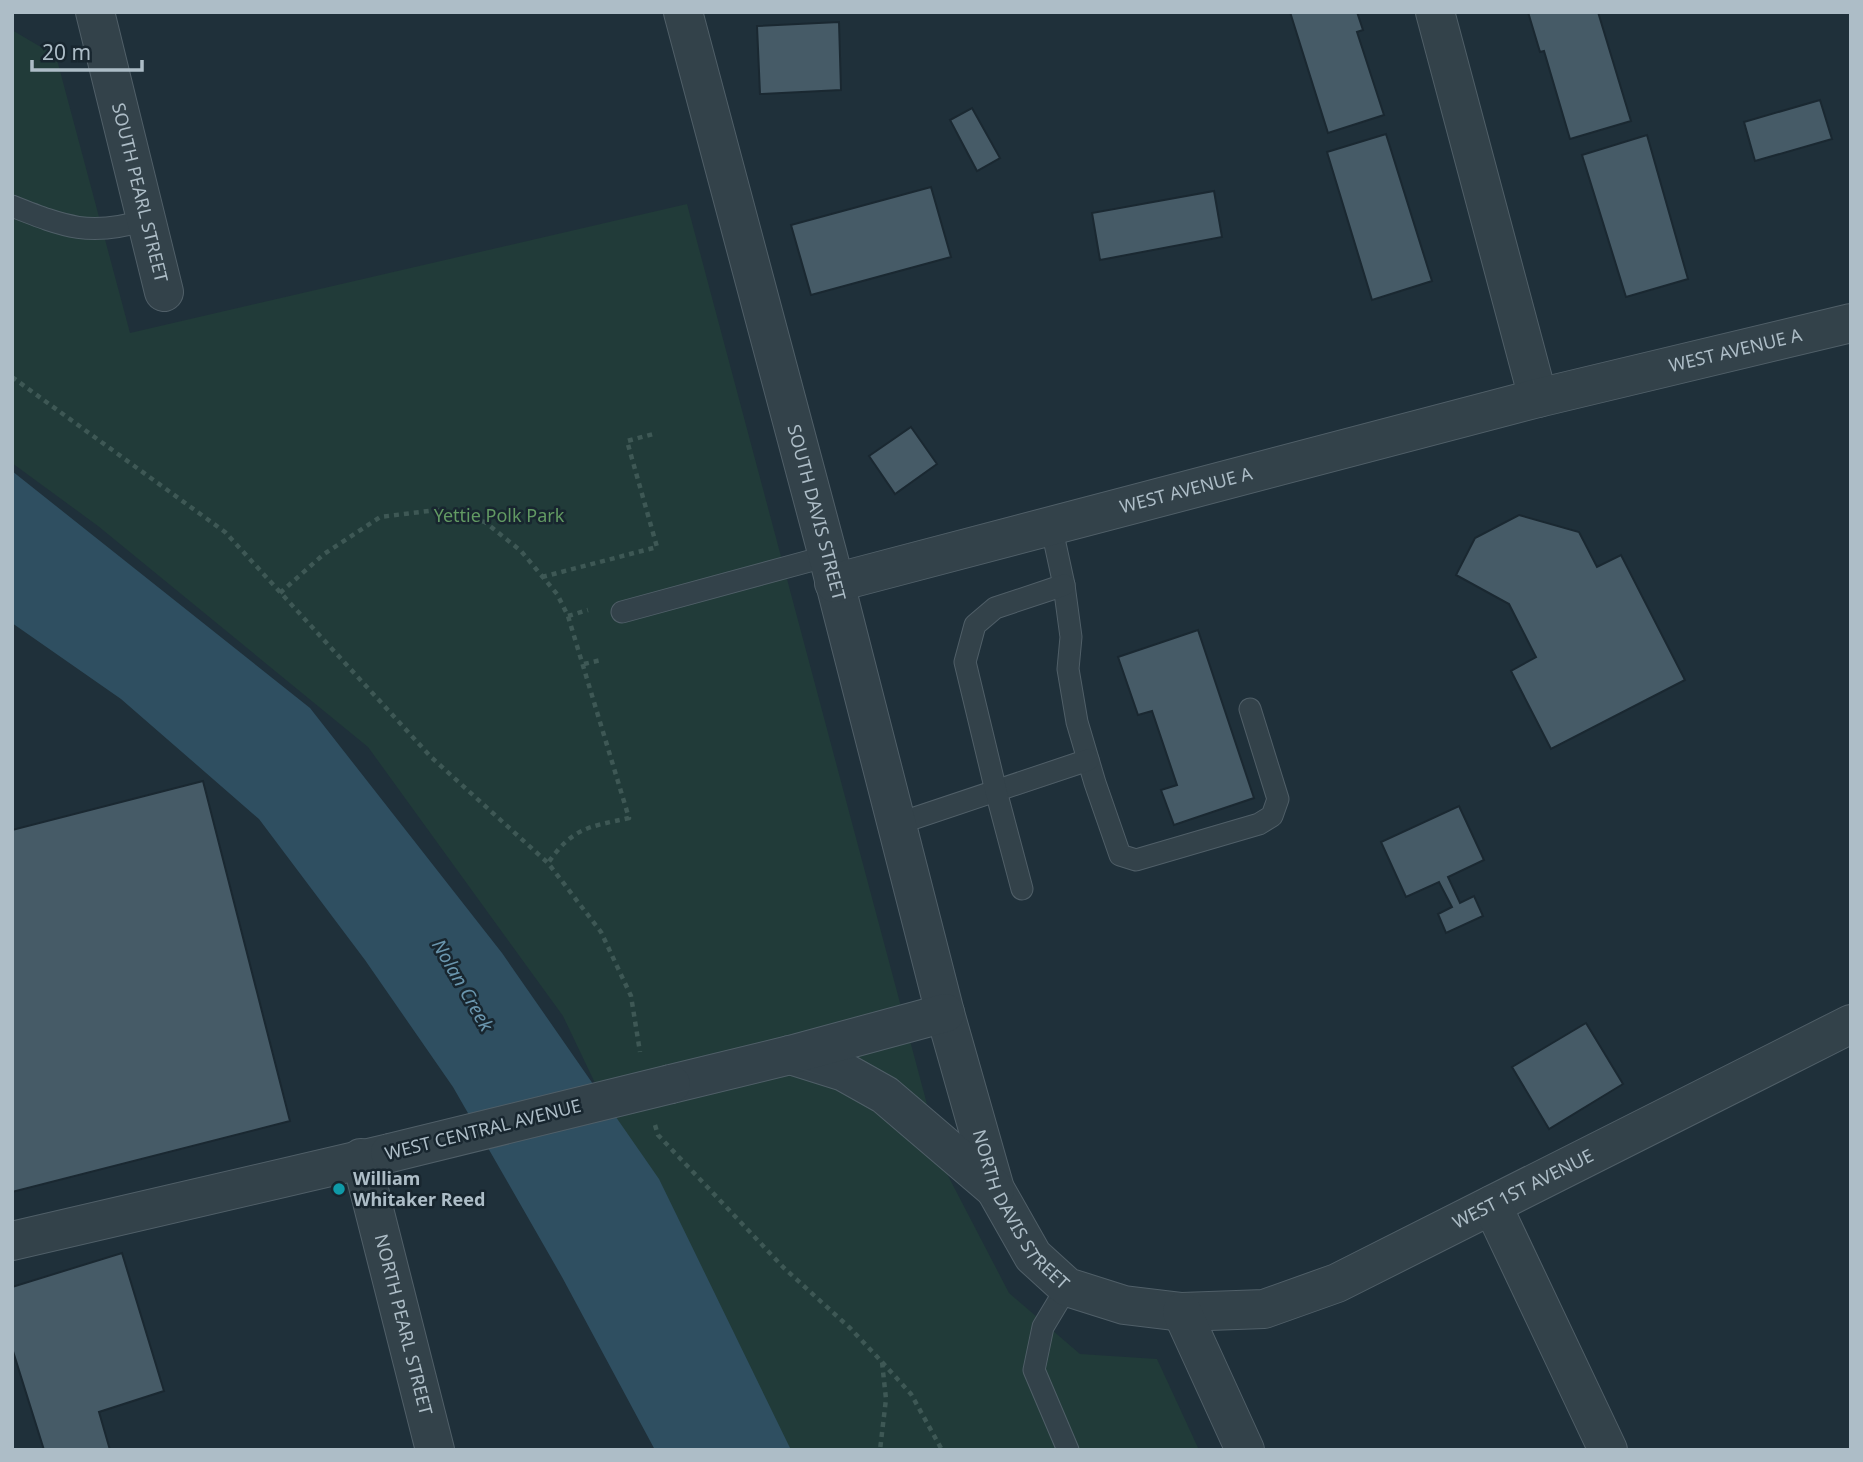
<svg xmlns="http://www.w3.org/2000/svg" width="1863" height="1462" font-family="'Noto Sans',sans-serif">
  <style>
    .green { fill: #213b39 }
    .water { fill: #2f4f61 }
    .building { fill: #465b67; stroke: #1a2831; stroke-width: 2 }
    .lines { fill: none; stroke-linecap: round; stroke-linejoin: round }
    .service-casing { stroke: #505f68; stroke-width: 23 }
    .minor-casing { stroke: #505f68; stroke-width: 40 }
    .path { stroke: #3e5855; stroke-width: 4.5; stroke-dasharray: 5 5; stroke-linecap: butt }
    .service { stroke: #33424a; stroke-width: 21 }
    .minor { stroke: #33424a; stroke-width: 38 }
    .minor-bridge-casing { stroke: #505f68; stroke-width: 40; stroke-linecap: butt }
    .minor-bridge { stroke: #33424a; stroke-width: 38 }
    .culture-dot { fill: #0f9aa8; stroke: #18262f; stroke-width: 2.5 }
    .labels { text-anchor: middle; stroke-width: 5; stroke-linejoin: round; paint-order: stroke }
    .street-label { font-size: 18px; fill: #adbdc7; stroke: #18262f }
    .park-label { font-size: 18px; fill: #629a63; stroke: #18262f }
    .poi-label { font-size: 18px; font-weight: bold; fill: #adbdc7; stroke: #18262f; text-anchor: start }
    .water-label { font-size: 19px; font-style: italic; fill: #6a96ae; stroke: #18262f }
  </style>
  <rect width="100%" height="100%" fill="#1f303a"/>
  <polygon class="green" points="12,30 56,56 130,333 687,204 944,1168 1009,1293 1080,1354 1157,1359 1199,1450 759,1450 648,1194 563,1016 368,747 98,526 12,463"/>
  <polygon class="water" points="12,471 310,708 502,953 659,1179 791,1450 655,1450 562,1277 453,1087 365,960 259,819 121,699 12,623"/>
  <g class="building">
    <polygon points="1290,12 1357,12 1363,30 1357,32 1384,115 1328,133"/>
    <polygon points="1528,12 1598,12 1631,121 1570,139 1544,51 1540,52"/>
    <polygon points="839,22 841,90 760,94 757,26"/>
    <polygon points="1820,100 1832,139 1755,161 1744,122"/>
    <polygon points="972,108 1000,158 977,171 950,120"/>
    <polygon points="1386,134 1432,281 1372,300 1327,152"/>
    <polygon points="1647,135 1688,279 1626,297 1582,155"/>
    <polygon points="931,187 951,257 811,295 791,225"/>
    <polygon points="1214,191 1222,237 1100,260 1092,213"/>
    <polygon points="911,427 937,464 895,494 869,456"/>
    <polygon points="1519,515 1579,532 1597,567 1621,555 1685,680 1551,749 1511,671 1536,657 1509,604 1456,575 1475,538"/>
    <polygon points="1198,630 1254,798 1174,825 1161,790 1177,785 1152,711 1138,715 1118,657"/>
    <polygon points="203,781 290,1121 12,1192 12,830"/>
    <polygon points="1459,806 1484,860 1448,877 1460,903 1474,896 1483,916 1446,933 1438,914 1452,907 1439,882 1406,897 1381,842"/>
    <polygon points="1586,1023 1623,1084 1549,1129 1512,1067"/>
    <polygon points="122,1253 164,1391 99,1412 110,1450 44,1450 12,1348 12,1287"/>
  </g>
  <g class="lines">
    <defs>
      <g id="service">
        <path d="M12,206C65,227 90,237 146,220"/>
        <polyline points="1051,525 1064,585 1071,637 1068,669 1077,722 1095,783 1120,855 1136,860 1259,824 1272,816 1278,799 1250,709"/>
        <polyline points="622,612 828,556"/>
        <polyline points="897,824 1088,760"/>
        <polyline points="1022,889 996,791 965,662 975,625 995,608 1064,585"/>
        <polyline points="1067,1287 1043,1327 1034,1370 1068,1450"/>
      </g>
      <g id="minor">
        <path id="s1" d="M95,12L164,292"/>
        <path id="s2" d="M683,12L828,556L945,1013L995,1189L1033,1256L1067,1287L1124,1305L1182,1312L1264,1309L1337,1283L1851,1024"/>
        <polyline points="1435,12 1538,398"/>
        <path id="s3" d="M834,583L1538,398L1851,323"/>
        <polyline points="790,1055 844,1072 885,1095 995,1189"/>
        <polyline points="671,1084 790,1055 945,1013"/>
        <path id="s4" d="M361,1158L435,1450"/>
        <polyline points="1492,1205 1608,1450"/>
        <polyline points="12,1241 390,1153"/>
        <polyline points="1182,1312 1245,1450"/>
      </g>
    </defs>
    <use href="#service" class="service-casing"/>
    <use href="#minor" class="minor-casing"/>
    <g class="path">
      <polyline points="12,377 225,532 431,757 548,863 601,932 631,996 640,1052"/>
      <polyline points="542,577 657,547 627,441 657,433"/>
      <path d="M280,593L324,554L380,517L436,510L485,522L521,551L557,594L568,616L629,818C589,827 573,827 548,863"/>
      <polyline points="568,616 588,610"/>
      <polyline points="584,664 601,660"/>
      <polyline points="655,1125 658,1135 784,1268 850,1328 882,1362 886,1399 880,1450"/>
      <polyline points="882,1362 911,1394 942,1450"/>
    </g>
    <use href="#service" class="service"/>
    <use href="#minor" class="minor"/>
    <defs>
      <polyline id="minor-bridge" points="390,1153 671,1084"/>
    </defs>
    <use href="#minor-bridge" class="minor-bridge-casing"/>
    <use href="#minor-bridge" class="minor-bridge"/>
  </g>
  <circle class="culture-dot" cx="339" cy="1189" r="7"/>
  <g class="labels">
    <g class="street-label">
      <text dy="6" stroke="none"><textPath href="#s1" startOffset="186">SOUTH PEARL STREET</textPath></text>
      <text dy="6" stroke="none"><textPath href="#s3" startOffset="931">WEST AVENUE A</textPath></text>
      <text dy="6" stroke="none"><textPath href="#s3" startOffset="364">WEST AVENUE A</textPath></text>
      <text dy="6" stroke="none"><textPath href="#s2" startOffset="518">SOUTH DAVIS STREET</textPath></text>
      <text transform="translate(483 1130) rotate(-14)" y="6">WEST CENTRAL AVENUE</text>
      <text dy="6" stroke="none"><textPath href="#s2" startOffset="1827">WEST 1ST AVENUE</textPath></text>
      <text dy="6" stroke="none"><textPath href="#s2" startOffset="1248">NORTH DAVIS STREET</textPath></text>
      <text dy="6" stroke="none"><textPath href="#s4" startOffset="172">NORTH PEARL STREET</textPath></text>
    </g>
    <g class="park-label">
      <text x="499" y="522">Yettie Polk Park</text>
    </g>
    <g class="poi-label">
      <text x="353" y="1185">William<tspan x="353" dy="21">Whitaker Reed</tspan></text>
    </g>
    <g class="water-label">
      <text transform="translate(463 985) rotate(60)" y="7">Nolan Creek</text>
    </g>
  </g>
  <rect width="1863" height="1462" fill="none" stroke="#adbdc7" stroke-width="28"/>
  <path d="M32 60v10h110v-10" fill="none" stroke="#adbdc7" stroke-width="3.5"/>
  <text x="42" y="60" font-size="21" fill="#adbdc7" stroke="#18262f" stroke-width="5" paint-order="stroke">20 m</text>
</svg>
